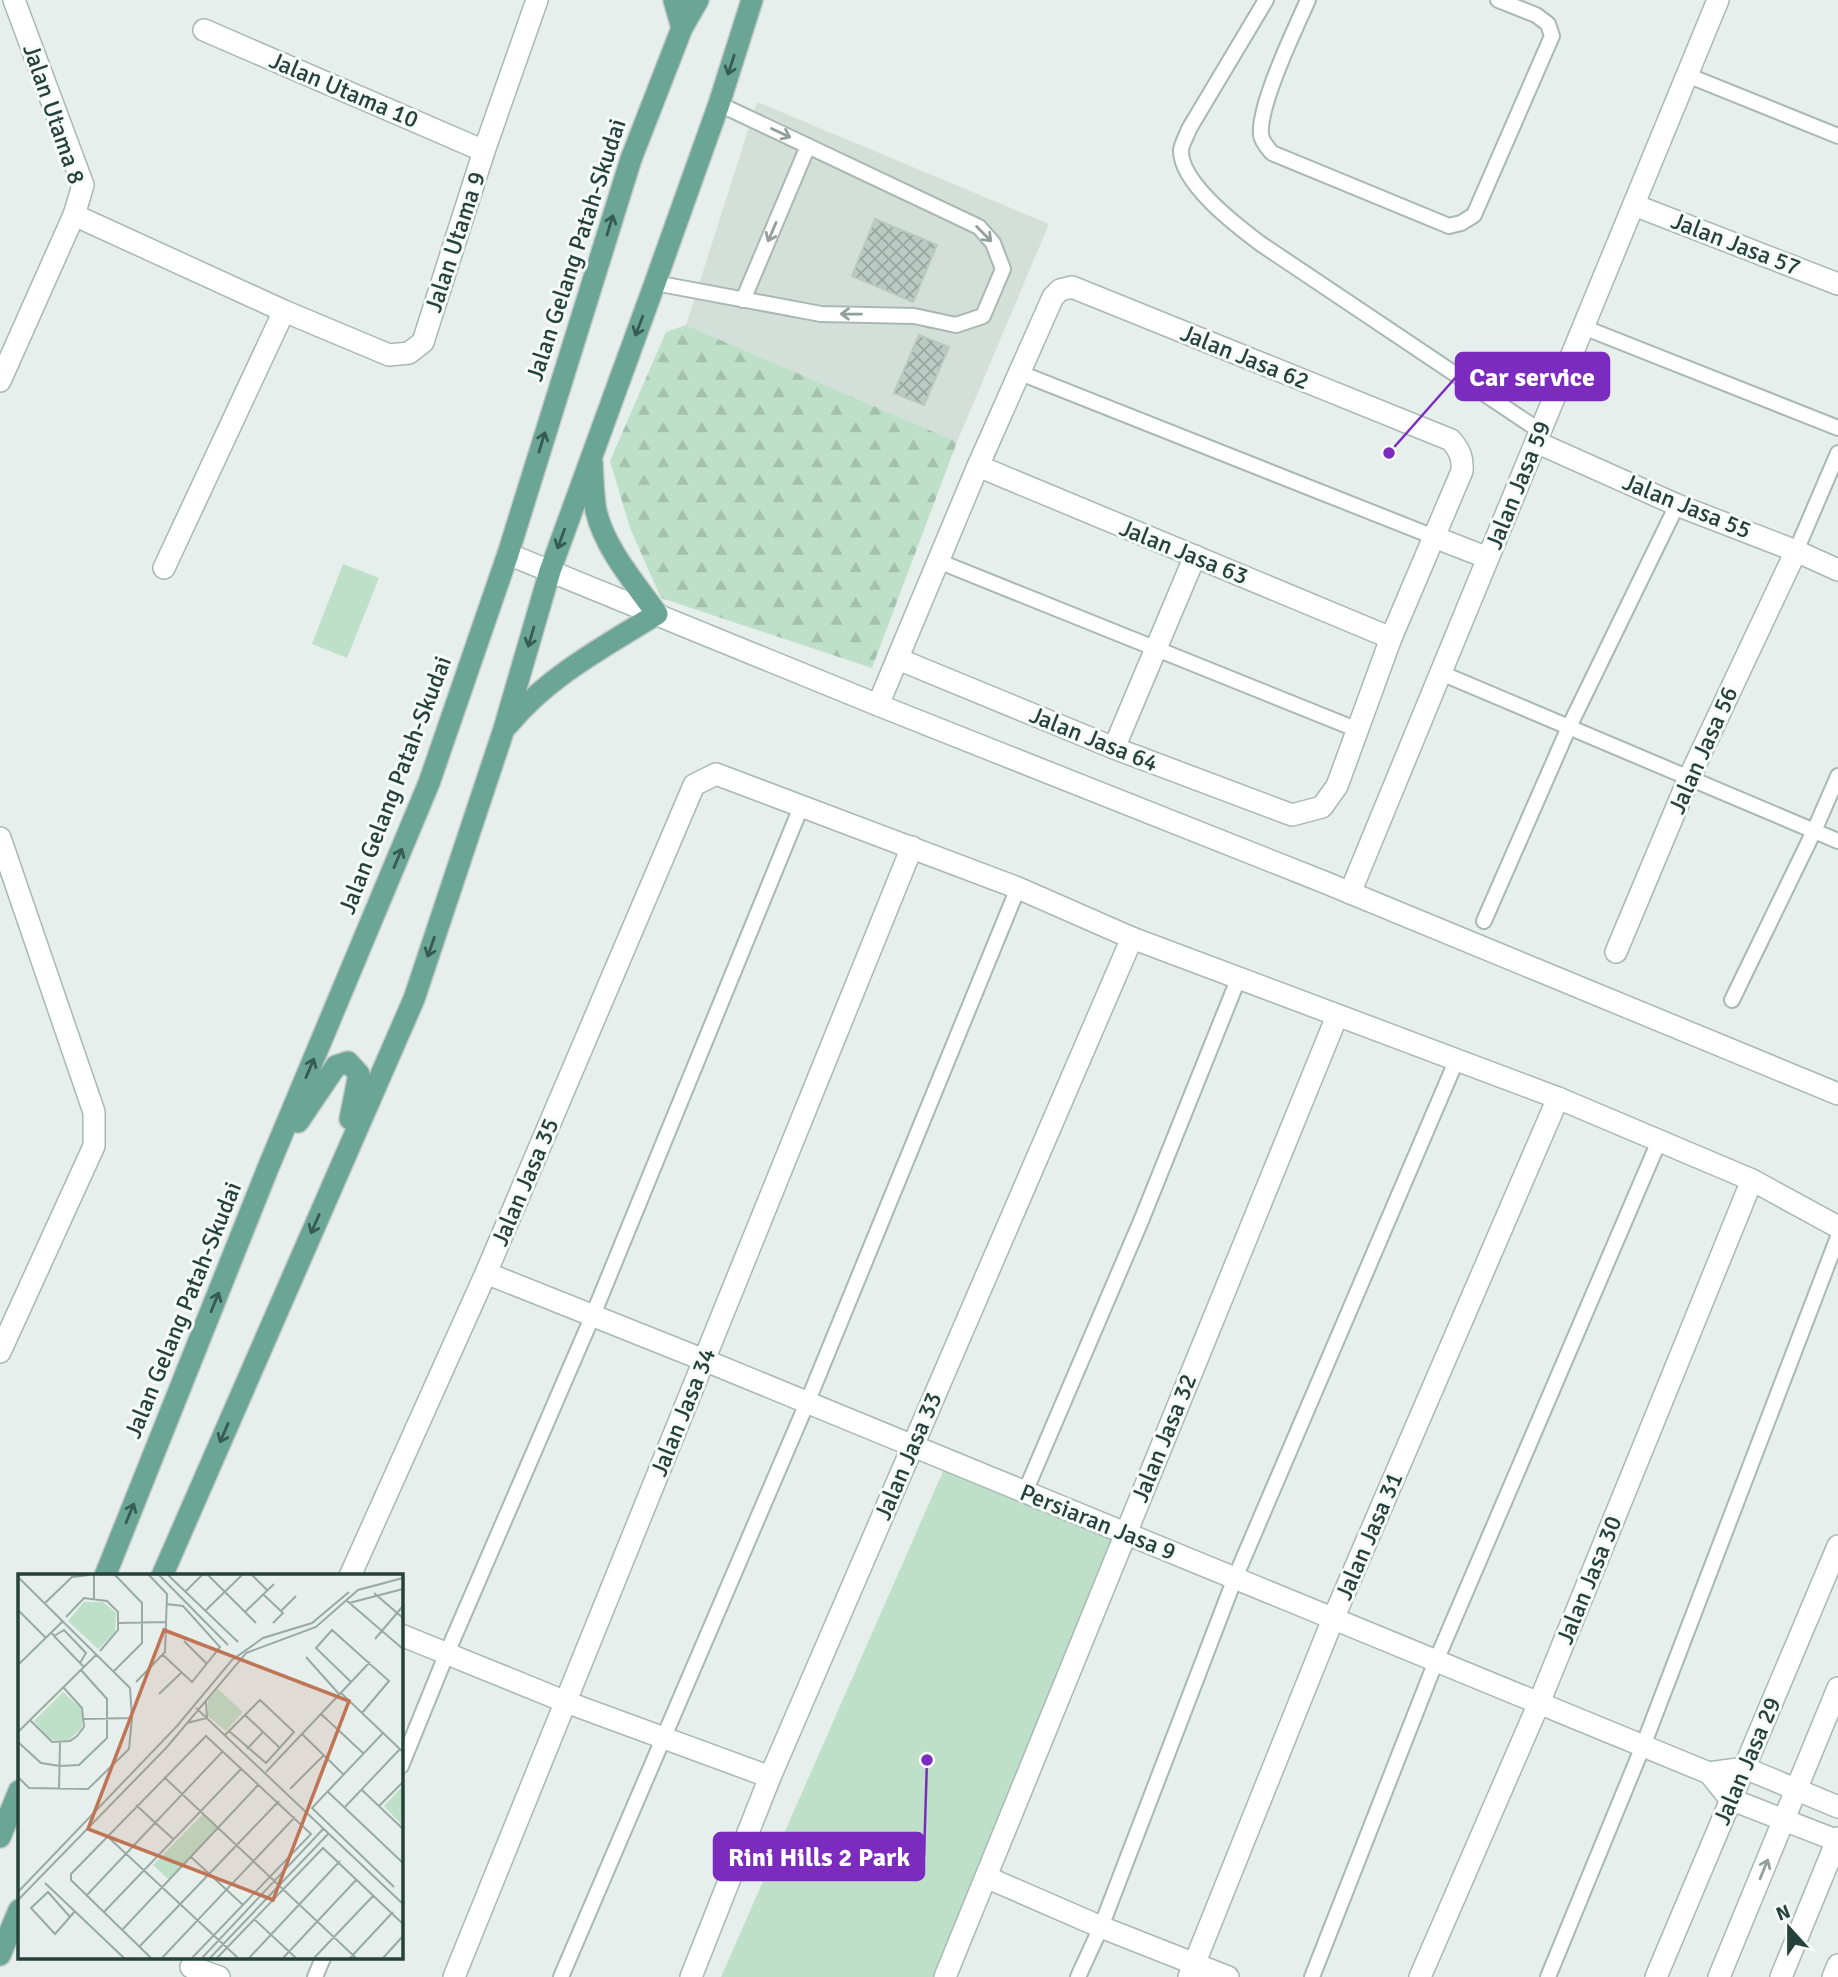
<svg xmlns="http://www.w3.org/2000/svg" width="1838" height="1977" font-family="Signika,sans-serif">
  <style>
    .built { fill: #d4dfda }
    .forest { fill: url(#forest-firs) }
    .park { fill: #bfe0c8 }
    .building { fill: url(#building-cross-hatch); stroke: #b8c9c2; stroke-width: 2 }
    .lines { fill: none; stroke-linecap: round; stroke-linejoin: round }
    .service-casing { stroke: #a8b8b2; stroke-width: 18 }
    .minor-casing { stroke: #a8b8b2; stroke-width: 24 }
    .tertiary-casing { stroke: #a8b8b2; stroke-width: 24 }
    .primary-casing { stroke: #c2cac8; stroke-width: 24 }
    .service { stroke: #fff; stroke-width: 14 }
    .minor { stroke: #fff; stroke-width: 21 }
    .tertiary { stroke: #fff; stroke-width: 21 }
    .primary { stroke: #6aa596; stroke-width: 21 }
    .oneway { stroke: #365b51 }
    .oneway2 { stroke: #92a09c }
    .labels { text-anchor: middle; stroke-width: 6; stroke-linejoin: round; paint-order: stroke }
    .street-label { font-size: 24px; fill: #24423a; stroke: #f7fbf9 }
    .inset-road { fill: none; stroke: #98aaa4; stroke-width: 2 }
    .view { fill: #c07456; fill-opacity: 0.15; stroke: #c07456; stroke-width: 3.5 }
    .inset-edge { fill: none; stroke: #24423a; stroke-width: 3.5 }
    .leader { fill: none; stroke: #7b2cbf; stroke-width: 2.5 }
    .callout-dot { fill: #7b2cbf; stroke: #f7fbf9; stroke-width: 2.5 }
    .callout { fill: #7b2cbf; stroke: #7b2cbf; stroke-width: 2.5 }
    .callout-label { font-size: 26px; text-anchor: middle; font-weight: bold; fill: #fff }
  </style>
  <defs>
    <pattern id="forest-firs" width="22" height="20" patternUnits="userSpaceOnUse" patternTransform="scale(1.75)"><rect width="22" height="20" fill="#bfe0c8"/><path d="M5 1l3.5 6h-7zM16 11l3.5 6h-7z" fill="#a4c1ad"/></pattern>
    <pattern id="building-cross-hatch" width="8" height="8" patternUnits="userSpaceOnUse" patternTransform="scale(1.75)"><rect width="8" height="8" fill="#bbcac4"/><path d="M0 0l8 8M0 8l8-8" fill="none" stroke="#98a6a0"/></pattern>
  </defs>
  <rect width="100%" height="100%" fill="#e6efeb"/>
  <polygon class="built" points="757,102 1049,224 957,442 686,325"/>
  <polygon class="forest" points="686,325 957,442 872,668 661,598 630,528 610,461 666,332"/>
  <g class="park">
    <polygon points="343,564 379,578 347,658 312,644"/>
    <polygon points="945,1467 1132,1543 944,1977 721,1977"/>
  </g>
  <g class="building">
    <polygon points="875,219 937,245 913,302 852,276"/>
    <polygon points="919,335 949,347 924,405 894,393"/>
  </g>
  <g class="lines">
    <defs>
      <g id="service">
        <path d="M1266,0L1189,129C1187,135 1182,143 1181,150C1180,183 1237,226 1261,244L1540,431"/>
        <path d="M1308,0C1295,29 1258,106 1261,135C1262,142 1268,148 1272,153L1449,226L1461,223L1474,215L1552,36L1548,24L1536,15L1498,0"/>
        <polyline points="1687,75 1838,136"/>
        <polyline points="655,283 821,314 914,316 956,325 983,316 1003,269 993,243 979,227 719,104"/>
        <polyline points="743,300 808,146"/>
        <polyline points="1583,327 1838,428"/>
        <polyline points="1018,372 1434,537"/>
        <polyline points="1796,551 1838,453"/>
        <polyline points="938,561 1358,730"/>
        <polyline points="1441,673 1838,841"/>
        <polyline points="1484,921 1569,727 1677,505"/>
        <polyline points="1732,1000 1814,831 1838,776"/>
        <polyline points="1025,1492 1141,1221 1239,977"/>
        <polyline points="401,1766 447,1653 593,1315 801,807"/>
        <polyline points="315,1977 323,1958"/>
        <polyline points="561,1977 807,1403 1018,888"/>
        <polyline points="1078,1977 1101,1927 1235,1578 1457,1059"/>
        <polyline points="1312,1977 1436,1661 1659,1141"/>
        <polyline points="1548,1977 1643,1746 1838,1237"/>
      </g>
      <g id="minor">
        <polyline points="204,30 484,151"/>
        <polyline points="1634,205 1838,284"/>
        <polyline points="74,215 284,311 389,355 409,353 423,342 484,151 537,0"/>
        <polyline points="0,381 74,215 83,185 14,0"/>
        <polyline points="1536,442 1677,505 1796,551 1838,570"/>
        <polyline points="978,466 1391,638"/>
        <polyline points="1434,537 1488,558"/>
        <polyline points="164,568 284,311"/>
        <path d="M878,705L978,466L1053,297L1060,290L1072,287L1451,440C1460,451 1463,458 1462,471L1391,638L1337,786L1322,807L1292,815L1114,748L898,659"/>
        <polyline points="1114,748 1195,556"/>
        <polyline points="0,838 94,1112 94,1146 0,1352"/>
        <polyline points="1350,893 1718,0"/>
        <polyline points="1616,952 1689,778 1796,551"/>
        <polyline points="486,1273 704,1360 1709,1773 1730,1799 1838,1841"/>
        <polyline points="350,1576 486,1273 694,785 716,774 1018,888 1132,938 1558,1098 1752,1180 1838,1227"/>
        <polyline points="401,1635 566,1702 770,1777"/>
        <polyline points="1709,1773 1745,1768 1838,1807"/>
        <polyline points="986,1877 1101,1927 1228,1977"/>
        <polyline points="191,1967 219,1977"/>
        <polyline points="454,1977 912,847"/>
        <polyline points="691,1977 770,1777 1132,938"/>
        <polyline points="945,1977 1337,1016"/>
        <polyline points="1189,1977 1333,1619 1558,1098"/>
        <polyline points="1420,1977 1539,1703 1752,1180"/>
        <polyline points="1656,1977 1838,1546"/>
        <polyline points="1833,1977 1838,1965"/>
      </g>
      <g id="tertiary">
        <polyline points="508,554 878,705 1324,882 1838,1094"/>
        <polyline points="1719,1977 1838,1688"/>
        <polyline points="1781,1977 1838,1838"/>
      </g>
      <g id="primary">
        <polyline points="674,0 682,28"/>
        <path d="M508,725C547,677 605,646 657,614C635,583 605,549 596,511C593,495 593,478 592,462"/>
        <polyline points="298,1122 336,1066 348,1062 359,1074 350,1119"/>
        <polyline points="105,1576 268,1168 429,783 508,554 631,159 682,28 698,0"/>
        <polyline points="162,1576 414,999 504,729 550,571 655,283 719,104 752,0"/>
        <polyline points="0,1837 19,1791"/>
        <polyline points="0,1955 19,1910"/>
      </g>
    </defs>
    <use href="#service" class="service-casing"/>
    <use href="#minor" class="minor-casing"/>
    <use href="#tertiary" class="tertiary-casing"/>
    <use href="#primary" class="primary-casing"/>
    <use href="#service" class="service"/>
    <use href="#minor" class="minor"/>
    <use href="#tertiary" class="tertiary"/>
    <use href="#primary" class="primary"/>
  </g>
  <defs><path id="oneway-shaft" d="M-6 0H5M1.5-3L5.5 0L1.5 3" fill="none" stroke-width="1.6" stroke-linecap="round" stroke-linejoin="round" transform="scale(1.75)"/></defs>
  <g class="oneway">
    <use href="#oneway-shaft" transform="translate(731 65) rotate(108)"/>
    <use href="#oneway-shaft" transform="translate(610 225) rotate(-73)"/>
    <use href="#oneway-shaft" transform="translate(639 326) rotate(111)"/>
    <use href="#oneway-shaft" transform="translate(542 442) rotate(-73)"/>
    <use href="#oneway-shaft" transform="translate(561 539) rotate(110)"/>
    <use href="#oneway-shaft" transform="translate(531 637) rotate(106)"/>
    <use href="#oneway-shaft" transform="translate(398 858) rotate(-67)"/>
    <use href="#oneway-shaft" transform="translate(431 947) rotate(109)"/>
    <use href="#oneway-shaft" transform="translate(310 1068) rotate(-67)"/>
    <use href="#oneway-shaft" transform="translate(315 1224) rotate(114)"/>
    <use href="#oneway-shaft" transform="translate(215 1302) rotate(-68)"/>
    <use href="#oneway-shaft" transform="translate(224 1433) rotate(113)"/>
    <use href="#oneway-shaft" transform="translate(130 1513) rotate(-68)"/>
  </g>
  <g class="oneway2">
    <use href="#oneway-shaft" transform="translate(781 133) rotate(25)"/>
    <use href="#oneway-shaft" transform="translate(772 232) rotate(113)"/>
    <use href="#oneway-shaft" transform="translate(984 234) rotate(45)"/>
    <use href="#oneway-shaft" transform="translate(851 314) rotate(-179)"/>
    <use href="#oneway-shaft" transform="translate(1764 1869) rotate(-68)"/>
  </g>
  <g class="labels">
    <g class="street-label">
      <text transform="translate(344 90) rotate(23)" y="8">Jalan Utama 10</text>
      <text transform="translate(54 114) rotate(71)" y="8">Jalan Utama 8</text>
      <text transform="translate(455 242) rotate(-72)" y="8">Jalan Utama 9</text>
      <text transform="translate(1736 244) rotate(21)" y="8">Jalan Jasa 57</text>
      <text transform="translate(576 250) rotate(-72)" y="8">Jalan Gelang Patah-Skudai</text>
      <text transform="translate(1245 357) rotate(22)" y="8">Jalan Jasa 62</text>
      <text transform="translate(1518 485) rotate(-68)" y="8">Jalan Jasa 59</text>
      <text transform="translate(1687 506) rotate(22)" y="8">Jalan Jasa 55</text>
      <text transform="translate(1184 552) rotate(22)" y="8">Jalan Jasa 63</text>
      <text transform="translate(1094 739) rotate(22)" y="8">Jalan Jasa 64</text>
      <text transform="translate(1703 750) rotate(-66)" y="8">Jalan Jasa 56</text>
      <text transform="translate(395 785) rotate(-69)" y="8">Jalan Gelang Patah-Skudai</text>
      <text transform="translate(525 1182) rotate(-67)" y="8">Jalan Jasa 35</text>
      <text transform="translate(183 1310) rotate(-68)" y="8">Jalan Gelang Patah-Skudai</text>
      <text transform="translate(683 1412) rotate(-68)" y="8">Jalan Jasa 34</text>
      <text transform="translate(1164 1438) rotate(-68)" y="8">Jalan Jasa 32</text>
      <text transform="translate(908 1456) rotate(-67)" y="8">Jalan Jasa 33</text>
      <text transform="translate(1098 1522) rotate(22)" y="8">Persiaran Jasa 9</text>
      <text transform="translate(1369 1536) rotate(-67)" y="8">Jalan Jasa 31</text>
      <text transform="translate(1589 1580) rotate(-68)" y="8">Jalan Jasa 30</text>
      <text transform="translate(1747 1761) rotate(-67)" y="8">Jalan Jasa 29</text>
    </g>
  </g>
  <g transform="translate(18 1574)">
    <rect width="385" height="385" fill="#e6efeb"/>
    <path d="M200,115L225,138L208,157L190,142V126Z" fill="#bfe0c8"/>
    <path d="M66,28H85L98,39L97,58L80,75L50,47ZM45,118L64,135V154L51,166H32L16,147ZM382,215H385V252L366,232ZM185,240L200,255L151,306L135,291Z" fill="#bfe0c8"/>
    <path class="inset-road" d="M76,1V25M141,1L210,71M150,1L220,68M190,1L238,49M234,1L249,16M0,3L112,114L114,144L111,175L70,215L11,214L0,203M167,18L184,1M356,19L385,44M245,20L265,39L255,49M328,26L385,75M27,29L54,3L71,1M331,29L385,15M0,36L28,64M187,37L224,1M263,37L278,22M227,38L256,10M48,43L66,24L89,27L100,38V56L82,77M101,49L148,48M33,58L36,62L46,56L68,79L62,89L66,93M36,62L62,89M357,65L385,32M166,67L189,90M145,81L174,108L202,73L165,32L148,30M288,83L321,120M0,91L45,47M96,97L124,69V29L97,1M118,108L147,78L149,20L131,1M333,108L298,74L314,56L371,107L344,139M323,119L385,178M141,120L163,99M178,134L385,330M303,140L345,179M227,141L262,174M66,145L114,144M12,146L34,168L52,167L59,162L66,153L64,134L45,113M169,149L189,144L188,127M0,158L79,80M365,159L294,234L376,313M284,160L325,200M207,161L242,126L276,158L248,189L211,157M0,168L23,189L42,192L61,191L89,164V125L63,96M229,175L245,158M248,198L352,88M146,203L338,384M41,215L42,169M272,215L306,181M344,216L385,255M309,217L385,289M118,231L155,265M361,232L385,208M327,233L382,175M89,262L220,384M173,283L225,331M27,309L106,384M0,318L159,152L214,86L245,64L294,49L331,18M69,321L205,177M0,326L149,173L228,79L298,53L340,16L385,4M86,338L224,194M52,343L30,318L13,334L37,360L52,343L57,337M236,345L278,384M105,355L241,210M122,372L261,227M133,384L53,306V300L188,162L293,260L174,384M144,384L277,243M184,384L306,254M192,384L311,259M199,384L305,274L385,350M231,384L322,287M265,384L339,305M296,384L356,321M332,384L375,338M365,384L385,362"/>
    <path class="view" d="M146,56L331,127L255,326L70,255Z"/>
    <rect width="385" height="385" class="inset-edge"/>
  </g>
  <path class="leader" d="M1389 453L1456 377M927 1760L924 1857"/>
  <g class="callout-dot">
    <circle cx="1389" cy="453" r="7"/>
    <circle cx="927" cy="1760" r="7"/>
  </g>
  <g class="callout">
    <rect x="1456" y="353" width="153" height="47" rx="7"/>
    <rect x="714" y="1833" width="210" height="47" rx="7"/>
  </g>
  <g class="callout-label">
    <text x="1532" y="386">Car service</text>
    <text x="819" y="1866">Rini Hills 2 Park</text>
  </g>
  <g transform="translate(1789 1928) rotate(339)" stroke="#f7fbf9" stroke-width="5" paint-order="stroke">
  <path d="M0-5L12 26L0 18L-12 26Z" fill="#24423a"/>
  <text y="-10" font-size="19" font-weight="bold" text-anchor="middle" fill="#24423a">N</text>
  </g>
</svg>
